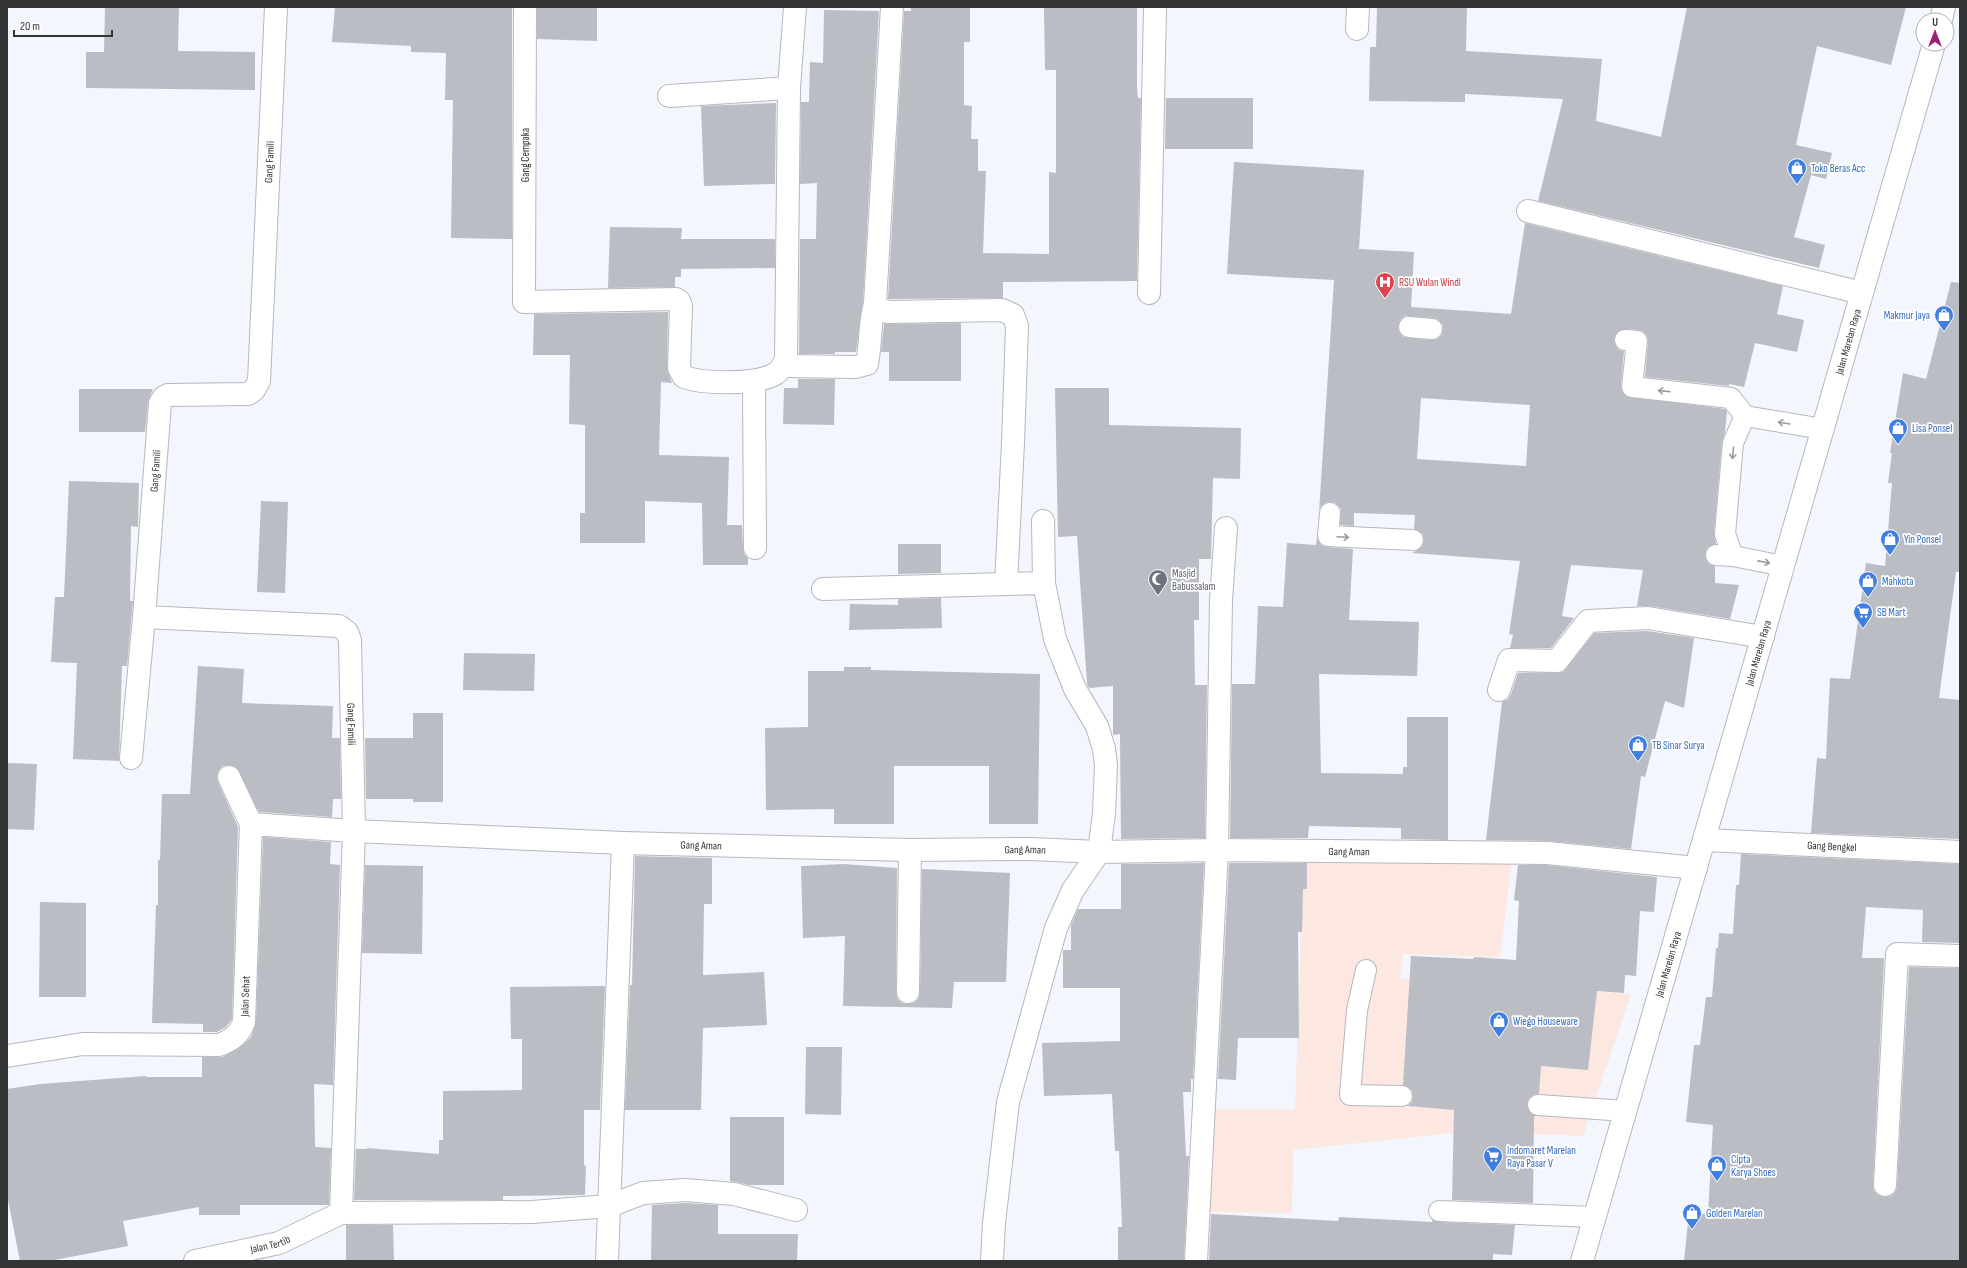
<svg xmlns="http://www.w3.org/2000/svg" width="1967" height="1268" font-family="'Sofia Sans Condensed',sans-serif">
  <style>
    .commercial { fill: #fce7e1 }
    .building { fill: #babdc3; fill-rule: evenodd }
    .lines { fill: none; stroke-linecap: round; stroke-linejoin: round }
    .lane-casing { stroke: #b5b8be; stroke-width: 22 }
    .street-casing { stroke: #b5b8be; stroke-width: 24 }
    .primary-casing { stroke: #b5b8be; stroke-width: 24 }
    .lane { stroke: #fff; stroke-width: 20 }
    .street { stroke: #fff; stroke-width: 22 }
    .primary { stroke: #fff; stroke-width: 22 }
    .oneway { stroke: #999a9a }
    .labels { text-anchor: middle; stroke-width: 3.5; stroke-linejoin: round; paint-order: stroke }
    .street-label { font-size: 11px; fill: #333436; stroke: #fff }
    .shop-label { font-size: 11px; fill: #366cbe; stroke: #fff; text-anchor: start }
    .health-label { font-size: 11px; fill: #be3a42; stroke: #fff; text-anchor: start }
    .worship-label { font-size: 11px; fill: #5b616d; stroke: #fff; text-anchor: start }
  </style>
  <rect width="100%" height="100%" fill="#f3f6fd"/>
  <polygon class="commercial" points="1304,859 1512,860 1500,957 1403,954 1400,979 1631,994 1583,1136 1535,1134 1453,1133 1293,1150 1292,1213 1206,1212 1213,1109 1295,1110"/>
  <g class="building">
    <polygon points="105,7 179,7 178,51 255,52 255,90 86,88 86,52 104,52"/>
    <polygon points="335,7 512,7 512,239 451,238 453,100 445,100 446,53 411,52 411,46 332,42"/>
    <polygon points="537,7 597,7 597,41 537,39"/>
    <polygon points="911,7 970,7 970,42 964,42 964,105 972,106 971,139 978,139 978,171 986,171 983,253 1049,254 1049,172 1056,173 1056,70 1045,70 1044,8 1137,7 1137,88 1138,98 1141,98 1137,281 1003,282 1003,298 888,299 904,11 911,11"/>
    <polygon points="1377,7 1467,7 1466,51 1602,59 1596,121 1661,137 1687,7 1906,7 1891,65 1817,46 1796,145 1832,153 1826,179 1811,175 1794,237 1825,245 1819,268 1538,201 1563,99 1465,94 1465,102 1369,101 1370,47 1376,47"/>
    <polygon points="824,10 879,11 863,302 856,352 835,352 835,354 799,354 800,239 816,239 817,183 800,184 801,102 809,102 810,62 823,63"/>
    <polygon points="1166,98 1253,98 1253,149 1165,149"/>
    <polygon points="776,103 775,184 704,186 701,106"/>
    <path d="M1234,162L1364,170L1359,249L1414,252L1411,307L1511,314L1525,223L1783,286L1777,314L1804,320L1797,352L1755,343L1744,387L1729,384V386L1645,377L1648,342L1647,336L1643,331L1638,330L1626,329L1616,333L1614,339L1615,345L1619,350L1624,351L1621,386L1622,392L1626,396L1725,409L1727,411L1725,432L1722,442L1714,533L1716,544L1707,548L1705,555L1709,564L1715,566V583L1739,585L1730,619L1650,606H1637L1643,570L1571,565L1562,616L1574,618L1551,648H1510L1513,635L1509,634L1520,561L1412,553L1422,547L1424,541L1423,534L1414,529L1415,515L1354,513V526L1340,525L1341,509L1336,503L1331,502L1325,503L1320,507L1319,512L1334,280L1227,274ZM1405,316L1433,318L1438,319L1443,325L1442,335L1437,339L1431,340L1403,337L1399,332L1398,326L1400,320ZM1421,398L1530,405L1526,466L1417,459Z"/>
    <polygon points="610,227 682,228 681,239 775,239 775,268 681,269 681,277 675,277 675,287 608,288"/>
    <polygon points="1951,282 1960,283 1960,572 1956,572 1939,698 1960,700 1960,839 1811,833 1817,758 1826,759 1830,678 1850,679 1866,563 1885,566 1892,483 1888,483 1892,453 1890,453 1903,373 1926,379"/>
    <polygon points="668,312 667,368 672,383 661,382 659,455 729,457 727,525 742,525 743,548 744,554 748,558 748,565 703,565 702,503 645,501 645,543 580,543 580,513 585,513 585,425 569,424 570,355 533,355 534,314"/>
    <polygon points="961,323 961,381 889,381 889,352 881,352 884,324"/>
    <polygon points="798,379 835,379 834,425 783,424 784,388 798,388"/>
    <polygon points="1055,388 1109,388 1109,425 1241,428 1240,479 1213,478 1211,559 1199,559 1199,620 1194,620 1195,685 1207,685 1205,838 1121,839 1120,734 1113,735 1113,686 1089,688 1087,684 1077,536 1058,537"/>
    <polygon points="79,389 153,389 148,402 145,432 79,432"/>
    <polygon points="69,481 139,483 138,527 131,526 130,601 133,601 127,666 122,666 119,761 73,759 77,663 51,662 55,597 64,597"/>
    <polygon points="261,501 288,502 285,593 257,592"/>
    <polygon points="1317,537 1321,545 1327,547 1353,549 1349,620 1419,622 1417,676 1319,674 1321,773 1403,774 1403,767 1407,767 1407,717 1448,717 1448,840 1401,839 1401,828 1309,826 1308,838 1230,838 1232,684 1255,684 1258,606 1283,607 1287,543 1316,545"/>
    <polygon points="898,544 941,544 941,573 898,574"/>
    <polygon points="941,598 942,628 849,630 850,604 898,605 898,599"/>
    <polygon points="1647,631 1694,638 1684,708 1665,701 1645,777 1641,776 1631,849 1548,841 1486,840 1502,702 1508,699 1511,694 1518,673 1563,672 1594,633"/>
    <polygon points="464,653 535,654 534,691 463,690"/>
    <polygon points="198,666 244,669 242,703 333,706 332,738 340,738 341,799 333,799 332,817 259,812 236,767 230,765 223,766 219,770 217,776 218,782 238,827 232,1019 226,1027 217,1032 203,1032 203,1024 152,1023 156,905 158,905 158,860 160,860 162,794 190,794"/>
    <polygon points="844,667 871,667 871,670 1040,674 1038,824 989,824 989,766 894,766 894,824 834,824 834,809 766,810 765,728 808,727 808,671 844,671"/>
    <polygon points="413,713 443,713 443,802 413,802 413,799 366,799 365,738 413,738"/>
    <polygon points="7,763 37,764 34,830 7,829"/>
    <polygon points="263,837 331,842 330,864 340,865 333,1085 314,1084 315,1147 331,1148 329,1205 240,1205 240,1215 199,1215 199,1207 123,1221 128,1246 49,1261 20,1261 7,1195 7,1089 40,1084 146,1076 146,1077 202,1077 202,1057 223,1057 243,1045 251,1037 256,1022"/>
    <polygon points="1741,854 1960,864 1960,943 1922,942 1923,910 1866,907 1862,958 1884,958 1873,1184 1874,1191 1878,1195 1884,1197 1891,1196 1896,1191 1897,1186 1909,967 1960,968 1960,1261 1684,1261 1689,1213 1708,1214 1713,1125 1686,1122 1694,1045 1700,1045 1706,997 1712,997 1716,948 1718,948 1719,933 1733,934 1736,885 1739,885"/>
    <polygon points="635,856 712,858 712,904 704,904 703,975 764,972 767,1025 703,1028 701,1110 625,1110 630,985 632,985"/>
    <polygon points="1204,863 1193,1079 1191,1079 1191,1092 1183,1092 1186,1156 1189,1156 1184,1261 1118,1261 1118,1227 1122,1227 1119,1151 1115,1151 1112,1094 1044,1096 1042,1043 1120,1041 1120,988 1063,988 1063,950 1071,950 1071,925 1078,909 1121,909 1121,864"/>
    <polygon points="1229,863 1307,863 1307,889 1303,889 1302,932 1298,932 1299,1038 1238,1038 1236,1080 1218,1079"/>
    <polygon points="844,864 897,868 896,992 897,998 902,1003 907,1004 914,1003 919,998 920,992 922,869 1010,873 1006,982 954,982 952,1008 843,1006 845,936 803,938 801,866"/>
    <polygon points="365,865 423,866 422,954 362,953"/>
    <polygon points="1518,865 1546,865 1657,877 1654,912 1640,911 1636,976 1625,975 1624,993 1597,991 1588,1070 1541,1066 1539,1094 1533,1095 1529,1098 1527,1105 1531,1114 1538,1116 1534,1116 1533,1203 1452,1200 1454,1110 1408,1106 1412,1102 1413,1096 1412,1090 1403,1085 1411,956 1473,959 1474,957 1516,960 1519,901 1514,900"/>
    <polygon points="40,902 86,903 86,997 39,997"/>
    <polygon points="605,986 600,1110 584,1110 584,1165 586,1166 585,1195 503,1196 503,1200 354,1200 356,1149 367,1149 367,1148 439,1154 439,1140 443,1140 443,1091 522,1090 522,1039 511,1039 510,987"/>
    <polygon points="806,1047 842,1047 841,1115 805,1114"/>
    <polygon points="730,1117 784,1117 784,1185 749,1185 730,1181"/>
    <polygon points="685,1203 718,1205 718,1234 798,1234 797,1261 651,1261 652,1205"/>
    <polygon points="1211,1214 1338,1221 1339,1217 1432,1222 1432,1220 1439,1222 1515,1225 1512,1255 1493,1254 1493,1261 1209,1261"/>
    <polygon points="346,1225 393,1225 394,1261 346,1261"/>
  </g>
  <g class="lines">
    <defs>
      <g id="lane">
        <polyline points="1409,327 1432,329"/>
        <polyline points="1625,340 1637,341 1632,387 1731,398 1745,416 1823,429"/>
        <polyline points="1330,513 1328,536 1413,540"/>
        <polyline points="1716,555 1733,556 1783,566"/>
        <polyline points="1733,556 1725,534 1733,443 1745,416"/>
        <polyline points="1366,970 1357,1010 1350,1095 1402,1096"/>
        <polyline points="1538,1105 1626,1111"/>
        <polyline points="1439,1211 1595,1217"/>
      </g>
      <g id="street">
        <path id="s1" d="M276,7L259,381L254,390L248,394L168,395L164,397L160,403L144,617L339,626L347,632L350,640L354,831L341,1213"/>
        <path d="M525,7L524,302L676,299L679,301L681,306L679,368L684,377C704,384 756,385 775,374C780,371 783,366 786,360L789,88L795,7"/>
        <polyline points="892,7 875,304 879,309 888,312 1002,310 1013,315 1017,326 1013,443 1006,584 1044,583 1055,639 1075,689 1097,726 1104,749 1106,765 1104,813 1099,852 1073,890 1056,928 1008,1102 994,1223 992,1261"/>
        <polyline points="1357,29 1358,7"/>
        <polyline points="669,96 789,88"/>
        <polyline points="1528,211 1862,293"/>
        <polyline points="1149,293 1155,7"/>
        <path d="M783,366L856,367L867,364C871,344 869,323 875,304"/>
        <polyline points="754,382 755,548"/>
        <polyline points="1043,521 1044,583"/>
        <polyline points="823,589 1006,584"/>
        <polyline points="1499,690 1509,660 1557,661 1588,621 1648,618 1763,637"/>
        <polyline points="131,758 144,617"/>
        <polyline points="229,777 251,824"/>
        <path id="s2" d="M1704,840L1960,852"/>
        <polyline points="908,992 910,850"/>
        <path id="s3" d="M7,1056L83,1044L219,1045C232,1040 239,1035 244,1022L251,824L354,831L623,843L910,850L1031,849L1099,852L1217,850L1547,853L1696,868"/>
        <polyline points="1885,1185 1897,954 1960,956"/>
        <path id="s4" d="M195,1261L279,1243L341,1213L532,1212L609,1206L643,1193L685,1190L734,1194L796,1210"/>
        <polyline points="607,1261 623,843"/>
        <polyline points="1196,1261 1217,850 1221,600 1226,528"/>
      </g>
      <g id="primary">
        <polyline points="1941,20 1944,7"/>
        <path id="s5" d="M1582,1261L1934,44"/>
      </g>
    </defs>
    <use href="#lane" class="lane-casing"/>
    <use href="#street" class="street-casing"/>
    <use href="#primary" class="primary-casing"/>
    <use href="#lane" class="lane"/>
    <use href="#street" class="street"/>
    <use href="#primary" class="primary"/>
  </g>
  <defs><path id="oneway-shaft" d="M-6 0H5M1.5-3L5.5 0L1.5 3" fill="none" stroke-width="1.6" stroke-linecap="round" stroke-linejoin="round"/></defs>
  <g class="oneway">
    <use href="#oneway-shaft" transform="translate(1664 391) rotate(-173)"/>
    <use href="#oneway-shaft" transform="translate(1784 423) rotate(-171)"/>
    <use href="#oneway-shaft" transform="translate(1733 453) rotate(95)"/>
    <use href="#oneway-shaft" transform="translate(1343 537) rotate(3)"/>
    <use href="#oneway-shaft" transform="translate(1764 562) rotate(11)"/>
  </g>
  <defs>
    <symbol id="shop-pin" viewBox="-11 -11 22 30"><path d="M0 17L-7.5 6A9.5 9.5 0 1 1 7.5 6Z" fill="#3f7fe0" stroke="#fff"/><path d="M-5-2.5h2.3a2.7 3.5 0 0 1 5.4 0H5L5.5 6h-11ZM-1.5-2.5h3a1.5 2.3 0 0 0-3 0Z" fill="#fff"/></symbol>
    <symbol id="hospital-pin" viewBox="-11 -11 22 30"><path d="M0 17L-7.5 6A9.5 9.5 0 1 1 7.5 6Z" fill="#e0444e" stroke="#fff"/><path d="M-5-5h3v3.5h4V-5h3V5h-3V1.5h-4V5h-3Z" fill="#fff"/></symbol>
    <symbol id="mosque-pin" viewBox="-11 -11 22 30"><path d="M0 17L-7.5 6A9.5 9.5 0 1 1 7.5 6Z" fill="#6b7280" stroke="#fff"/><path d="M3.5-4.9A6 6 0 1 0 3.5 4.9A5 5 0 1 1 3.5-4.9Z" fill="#fff"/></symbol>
    <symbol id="supermarket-pin" viewBox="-11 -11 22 30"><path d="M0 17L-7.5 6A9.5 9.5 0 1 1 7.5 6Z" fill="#3f7fe0" stroke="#fff"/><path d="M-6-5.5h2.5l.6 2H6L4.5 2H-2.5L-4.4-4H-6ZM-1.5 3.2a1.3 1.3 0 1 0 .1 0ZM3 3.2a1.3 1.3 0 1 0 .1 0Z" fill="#fff"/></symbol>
  </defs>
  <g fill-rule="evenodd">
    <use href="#shop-pin" x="1786" y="157" width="22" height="30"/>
    <use href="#hospital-pin" x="1374" y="271" width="22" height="30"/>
    <use href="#shop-pin" x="1933" y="304" width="22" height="30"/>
    <use href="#shop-pin" x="1887" y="417" width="22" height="30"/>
    <use href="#shop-pin" x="1879" y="528" width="22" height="30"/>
    <use href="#mosque-pin" x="1147" y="568" width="22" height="30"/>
    <use href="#shop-pin" x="1857" y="570" width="22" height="30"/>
    <use href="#supermarket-pin" x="1852" y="601" width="22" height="30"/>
    <use href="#shop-pin" x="1627" y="734" width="22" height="30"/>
    <use href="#shop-pin" x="1488" y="1010" width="22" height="30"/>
    <use href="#supermarket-pin" x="1482" y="1145" width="22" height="30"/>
    <use href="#shop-pin" x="1706" y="1154" width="22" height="30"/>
    <use href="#shop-pin" x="1681" y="1202" width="22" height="30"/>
  </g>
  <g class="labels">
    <g class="street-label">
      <text transform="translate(525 155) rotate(-90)" y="4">Gang Cempaka</text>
      <text transform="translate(269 162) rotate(-87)" y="4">Gang Famili</text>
      <text dy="4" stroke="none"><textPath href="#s5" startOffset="957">Jalan Marelan Raya</textPath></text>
      <text transform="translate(155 471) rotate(-86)" y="4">Gang Famili</text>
      <text dy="4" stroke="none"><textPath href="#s5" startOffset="633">Jalan Marelan Raya</textPath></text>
      <text dy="4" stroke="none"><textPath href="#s1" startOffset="996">Gang Famili</textPath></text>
      <text dy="4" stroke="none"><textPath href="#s3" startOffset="897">Gang Aman</textPath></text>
      <text dy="4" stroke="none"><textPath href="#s2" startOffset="128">Gang Bengkel</textPath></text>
      <text dy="4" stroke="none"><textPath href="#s3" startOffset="1221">Gang Aman</textPath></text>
      <text dy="4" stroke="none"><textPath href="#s3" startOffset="1545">Gang Aman</textPath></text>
      <text dy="4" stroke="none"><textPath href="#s5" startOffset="309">Jalan Marelan Raya</textPath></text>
      <text dy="4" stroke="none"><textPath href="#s3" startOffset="274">Jalan Sehat</textPath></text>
      <text dy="4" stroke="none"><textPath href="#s4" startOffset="77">Jalan Tertib</textPath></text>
    </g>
    <g class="shop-label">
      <text x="1811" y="172">Toko Beras Acc</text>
      <text x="1930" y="319" text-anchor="end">Makmur Jaya</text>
      <text x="1912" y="432">Lisa Ponsel</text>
      <text x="1904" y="543">Yin Ponsel</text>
      <text x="1882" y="585">Mahkota</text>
      <text x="1877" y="616">SB Mart</text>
      <text x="1652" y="749">TB Sinar Surya</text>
      <text x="1513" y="1025">Wiego Houseware</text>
      <text x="1507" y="1154">Indomaret Marelan<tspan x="1507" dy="13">Raya Pasar V</tspan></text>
      <text x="1731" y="1163">Cipta<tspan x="1731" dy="13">Karya Shoes</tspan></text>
      <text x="1706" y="1217">Golden Marelan</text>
    </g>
    <g class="health-label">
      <text x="1399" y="286">RSU Wulan Windi</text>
    </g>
    <g class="worship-label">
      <text x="1172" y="577">Masjid<tspan x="1172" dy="13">Babussalam</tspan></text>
    </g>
  </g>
  <rect width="1967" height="1268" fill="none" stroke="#333436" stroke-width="16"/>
  <g transform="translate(1935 32)"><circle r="19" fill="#ffffff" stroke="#adaeaf"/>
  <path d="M0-3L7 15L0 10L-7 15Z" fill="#9d1f74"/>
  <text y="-6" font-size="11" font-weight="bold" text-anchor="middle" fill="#333436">U</text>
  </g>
  <path d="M14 30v6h98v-6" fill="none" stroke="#333436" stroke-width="2"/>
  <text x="20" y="30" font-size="12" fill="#333436" stroke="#ffffff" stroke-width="3" paint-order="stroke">20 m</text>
</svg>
